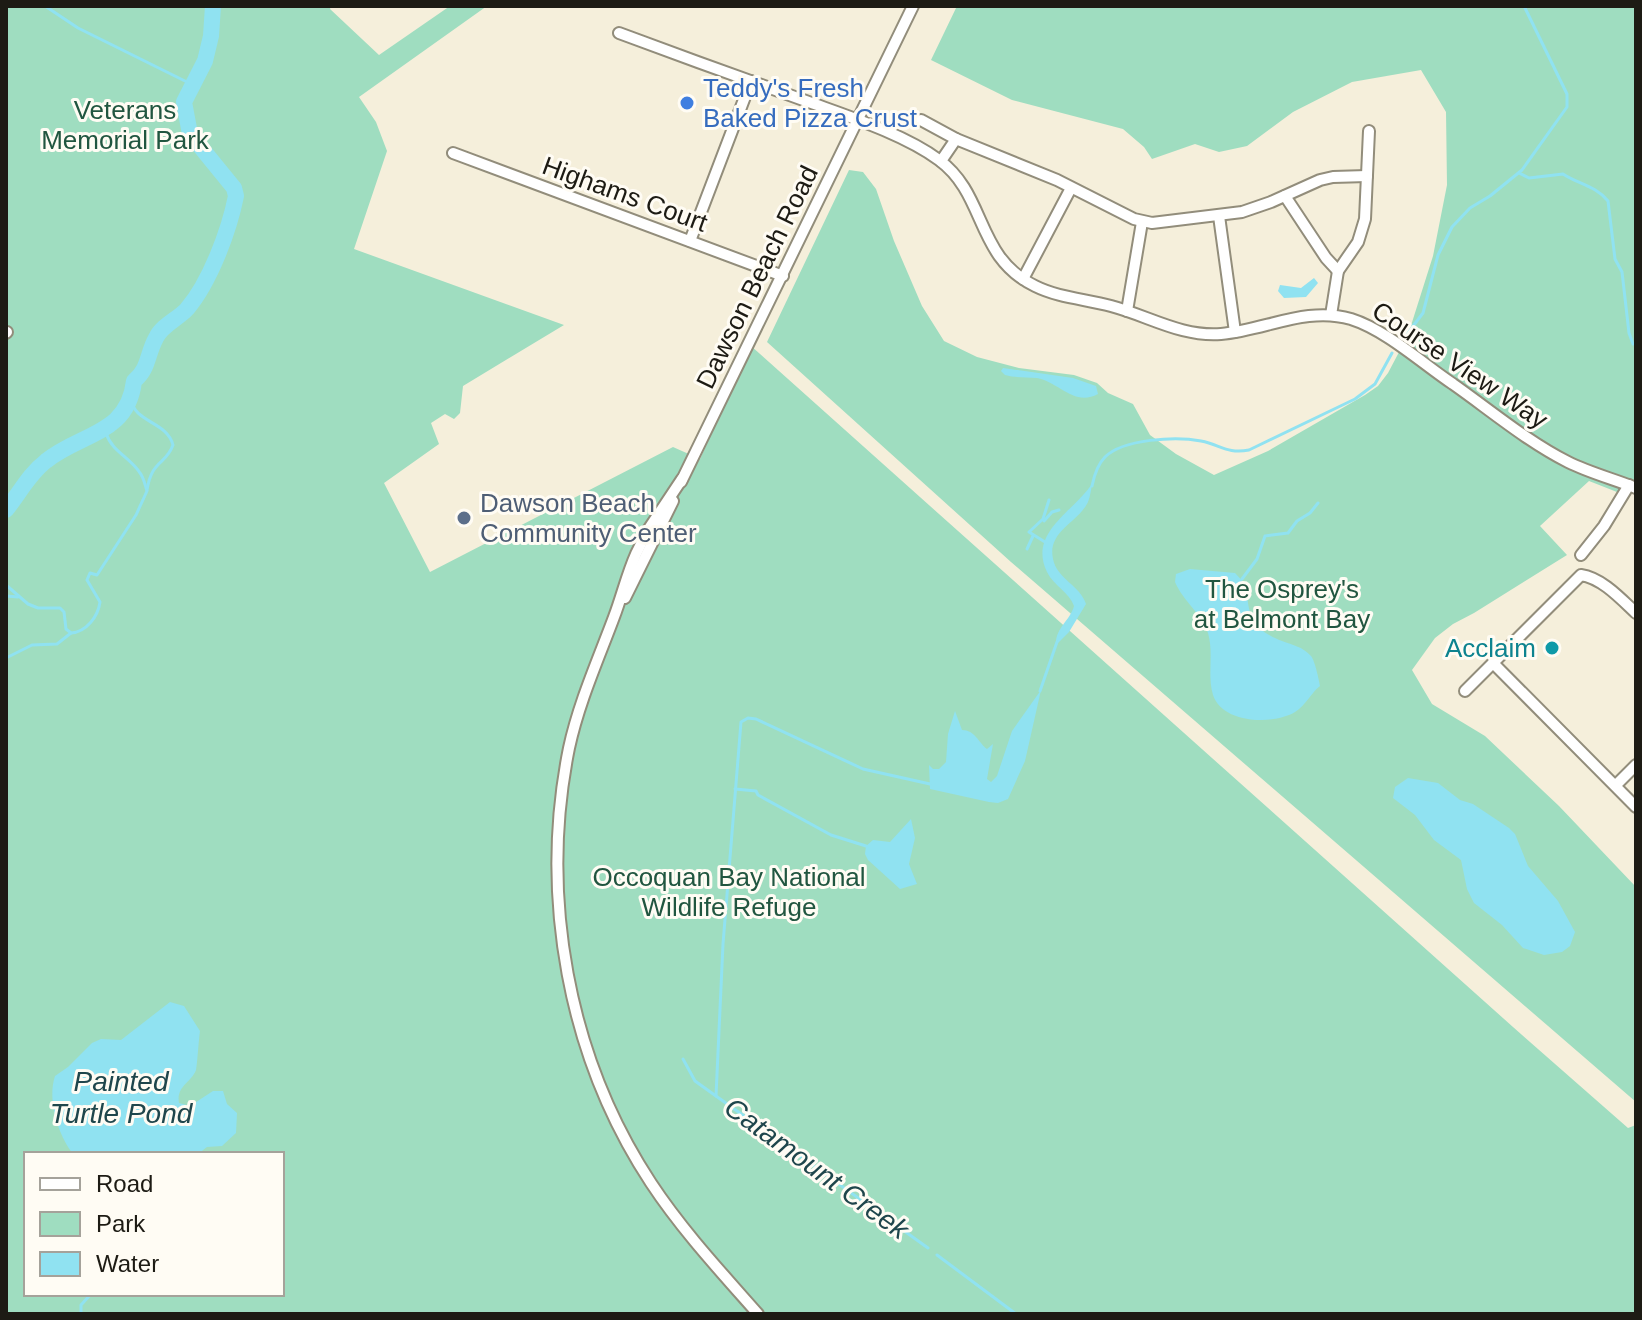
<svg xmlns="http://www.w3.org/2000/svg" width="1642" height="1320" font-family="Arial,sans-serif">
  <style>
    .green { fill: #9fddc0; fill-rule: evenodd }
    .water { fill: #90e2f1 }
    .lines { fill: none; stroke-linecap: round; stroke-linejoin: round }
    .stream { stroke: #90e2f1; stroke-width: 3 }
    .river { stroke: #90e2f1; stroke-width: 16 }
    .minor-casing { stroke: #928d7b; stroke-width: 14 }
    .minor { stroke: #fff; stroke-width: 10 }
    .shop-dot { fill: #3f7fe0; stroke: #fffcf4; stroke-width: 3 }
    .service-dot { fill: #5c6f8a; stroke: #fffcf4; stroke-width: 3 }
    .culture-dot { fill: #0f9aa8; stroke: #fffcf4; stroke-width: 3 }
    .labels { text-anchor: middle; stroke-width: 6; stroke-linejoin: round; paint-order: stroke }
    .shop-label { font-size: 26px; fill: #366cbe; stroke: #fffcf4; text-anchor: start }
    .park-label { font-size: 26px; fill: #215640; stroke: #fffcf4 }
    .street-label { font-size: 26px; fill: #1d1b14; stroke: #fffcf4 }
    .service-label { font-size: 26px; fill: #4e5e75; stroke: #fffcf4; text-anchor: start }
    .culture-label { font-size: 26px; fill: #0d838f; stroke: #fffcf4; text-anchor: end }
    .water-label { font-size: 28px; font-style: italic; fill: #1f464c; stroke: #fffcf4 }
  </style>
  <rect width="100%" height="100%" fill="#f5efdb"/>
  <g class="green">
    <path d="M6,6H331L330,9L379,55L450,6H487L359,97L376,122L387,151L354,249L564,325L463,386L460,413L454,419L445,414L431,423L439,444L384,483L430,572L673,447L700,459L751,346L1513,1027L1628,1128L1636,1125V1314H6ZM26,1154H282V1294H26Z"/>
    <polygon points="957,6 1636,6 1636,481 1617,492 1589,481 1540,526 1567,555 1474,613 1453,624 1435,638 1412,670 1432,704 1485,736 1559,806 1636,887 1636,1102 1011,562 767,342 849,170 863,172 876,189 894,241 922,306 944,341 977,357 1019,368 1074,375 1097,383 1108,393 1133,404 1150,435 1176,454 1214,475 1268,451 1365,395 1378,386 1388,373 1408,335 1433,256 1447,185 1446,112 1421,70 1352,82 1293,112 1247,146 1219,152 1195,144 1152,159 1144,147 1123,129 1012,100 931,60"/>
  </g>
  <g class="water">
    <polygon points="1314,278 1318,283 1306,297 1284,298 1278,291 1280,285 1301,288"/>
    <path d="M1003,368L1073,378L1096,386L1098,394C1074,407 1059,382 1037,378C1026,377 1016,378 1005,375L1001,371Z"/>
    <path d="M1092,484C1091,490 1090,497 1088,502C1078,523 1047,531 1053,559C1057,579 1080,585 1086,604L1069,632L1056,645C1055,628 1070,621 1074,606C1069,592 1054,586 1047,572C1028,533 1073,512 1092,484Z"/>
    <path d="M1190,569L1235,573L1247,586C1247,615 1253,630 1282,641C1293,645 1303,647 1311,656C1315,661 1319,680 1320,686C1311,693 1306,705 1295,712C1273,725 1223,724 1213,695C1207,675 1214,653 1208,633C1202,614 1183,601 1175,582L1176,574Z"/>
    <path d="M1041,690L1025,761L1008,799L998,803L989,802L930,789L929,765L933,769H939L946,762L948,734L955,711L962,730C975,730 978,742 987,749L993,744L987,779L991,782L997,776L1012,731Z"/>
    <polygon points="1408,778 1438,783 1460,800 1473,804 1509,828 1515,834 1528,866 1558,901 1575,932 1570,946 1562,952 1544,955 1523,948 1502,925 1474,903 1467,889 1461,860 1434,840 1415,815 1393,798 1395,787"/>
    <polygon points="911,819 915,838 909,864 917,884 900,889 868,860 865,854 866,846 873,840 890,842"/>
    <path d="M170,1002L184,1006L200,1031C199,1037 197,1067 196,1070C191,1083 176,1086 179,1103L190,1106L213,1091H223L227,1104L237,1113L236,1133L222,1146L207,1147L198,1154H73C58,1135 47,1100 55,1076L68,1067L92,1043L101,1039L121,1040Z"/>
  </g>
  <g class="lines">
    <g class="stream">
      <polyline points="45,6 78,28 193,85"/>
      <path d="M1519,173L1529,178L1563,174C1578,184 1596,186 1608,201L1615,259L1622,272L1629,333L1633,344"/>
      <polyline points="1407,334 1423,313 1438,255 1452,227 1470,208 1490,196 1522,170 1567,107 1567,94 1524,6"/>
      <path d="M131,399C134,423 167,421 173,445C166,465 152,459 147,490"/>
      <path d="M1092,486C1094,476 1098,464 1105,457C1123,439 1176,436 1201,441C1221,445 1227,454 1249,450L1355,399L1375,384L1392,353"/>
      <polyline points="1044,521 1052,512 1059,510"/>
      <polyline points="1045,542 1029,532 1043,519 1049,500"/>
      <polyline points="1027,549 1033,536"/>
      <polyline points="1242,579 1257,559 1265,536 1288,533 1297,521 1310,513 1318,503"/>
      <path d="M6,585L28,604L38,608H60L64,612L66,629L71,633C86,632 98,617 100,602L87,580L90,573L97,575L136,515L147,491C145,485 144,478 140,473C130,457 112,452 106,433L109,426"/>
      <polyline points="6,596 18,597"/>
      <polyline points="6,658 32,645 57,644 71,633"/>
      <polyline points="1040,691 1057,642"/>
      <polyline points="735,789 756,791 758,795 831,835 866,846"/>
      <polyline points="683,1059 695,1081 716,1096"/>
      <polyline points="928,1248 716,1096 723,944 741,722 748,718 756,719 863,769 930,784"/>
      <polyline points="937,1255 1016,1314"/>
      <polyline points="81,1314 81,1305 91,1294"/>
    </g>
    <path class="river" d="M6,510C19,494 29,474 46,461C80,433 128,435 134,381C149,369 147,354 156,338C162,325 178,319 187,309C210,282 229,231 236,196L234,188L190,134L184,102L205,61L211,36L213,6"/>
    <defs>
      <g id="minor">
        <path d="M619,33C681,56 744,79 806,101C847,116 904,134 939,160C987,195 975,257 1035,286C1059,298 1086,299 1111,306C1149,316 1181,337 1221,334C1266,330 1306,306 1351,319C1386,330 1423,364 1453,384C1490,410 1528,442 1568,462C1590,473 1614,479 1636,488"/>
        <polyline points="921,120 956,139"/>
        <polyline points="453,153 783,276"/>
        <polyline points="941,161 956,139 1057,180 1134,219 1152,223 1242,212 1271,202 1320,180 1333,177 1367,176"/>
        <polyline points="1285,196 1326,258 1338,271"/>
        <polyline points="1219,216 1235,332"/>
        <polyline points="690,241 751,81"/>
        <polyline points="1023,279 1071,188"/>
        <polyline points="1127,311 1142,222"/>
        <polyline points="1331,315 1338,271 1358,242 1365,219 1369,131"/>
        <polyline points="6,333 7,332"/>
        <path d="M682,479L648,530L636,554C627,574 622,596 614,617C598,660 579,702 569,748C539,896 568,1057 651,1183C682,1230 721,1272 758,1314"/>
        <polyline points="681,482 913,6"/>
        <polyline points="1581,555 1604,526 1629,485"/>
        <polyline points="625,598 673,501"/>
        <polyline points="1493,663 1636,807"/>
        <path d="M1465,691L1581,575C1602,578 1621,599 1636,613"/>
        <polyline points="1616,785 1636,765"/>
      </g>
    </defs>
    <use href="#minor" class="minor-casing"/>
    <use href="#minor" class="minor"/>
  </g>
  <circle class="shop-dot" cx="687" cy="103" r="8"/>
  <circle class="service-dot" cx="464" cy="518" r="8"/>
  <circle class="culture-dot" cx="1552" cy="648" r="8"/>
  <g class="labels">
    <g class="shop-label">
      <text x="703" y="97">Teddy's Fresh<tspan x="703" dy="30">Baked Pizza Crust</tspan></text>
    </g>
    <g class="park-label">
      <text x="125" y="119">Veterans<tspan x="125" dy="30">Memorial Park</tspan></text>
      <text x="1282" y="598">The Osprey's<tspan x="1282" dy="30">at Belmont Bay</tspan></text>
      <text x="729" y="886">Occoquan Bay National<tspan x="729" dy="30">Wildlife Refuge</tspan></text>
    </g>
    <g class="street-label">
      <text transform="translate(625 194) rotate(20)" y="9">Highams Court</text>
      <text transform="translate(757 277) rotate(-64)" y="9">Dawson Beach Road</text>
      <text transform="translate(1460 365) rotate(34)" y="9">Course View Way</text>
    </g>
    <g class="service-label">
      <text x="480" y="512">Dawson Beach<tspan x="480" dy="30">Community Center</tspan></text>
    </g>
    <g class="culture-label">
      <text x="1536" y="657">Acclaim</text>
    </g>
    <g class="water-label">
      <text x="121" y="1091">Painted<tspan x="121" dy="32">Turtle Pond</tspan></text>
      <text transform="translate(817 1168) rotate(36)" y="10">Catamount Creek</text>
    </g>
  </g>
  <rect width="1642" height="1320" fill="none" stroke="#1d1b14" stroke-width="16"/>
  <rect x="24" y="1152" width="260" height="144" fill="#fffcf4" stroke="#a5a29a" stroke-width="2"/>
  <rect x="40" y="1178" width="40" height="12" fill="#ffffff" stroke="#a5a29a" stroke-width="2"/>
  <text x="96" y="1192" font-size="24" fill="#1d1b14">Road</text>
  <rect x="40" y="1212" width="40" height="24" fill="#9fddc0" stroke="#a5a29a" stroke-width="2"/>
  <text x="96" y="1232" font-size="24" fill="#1d1b14">Park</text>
  <rect x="40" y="1252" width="40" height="24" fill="#90e2f1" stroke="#a5a29a" stroke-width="2"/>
  <text x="96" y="1272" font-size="24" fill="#1d1b14">Water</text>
</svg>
